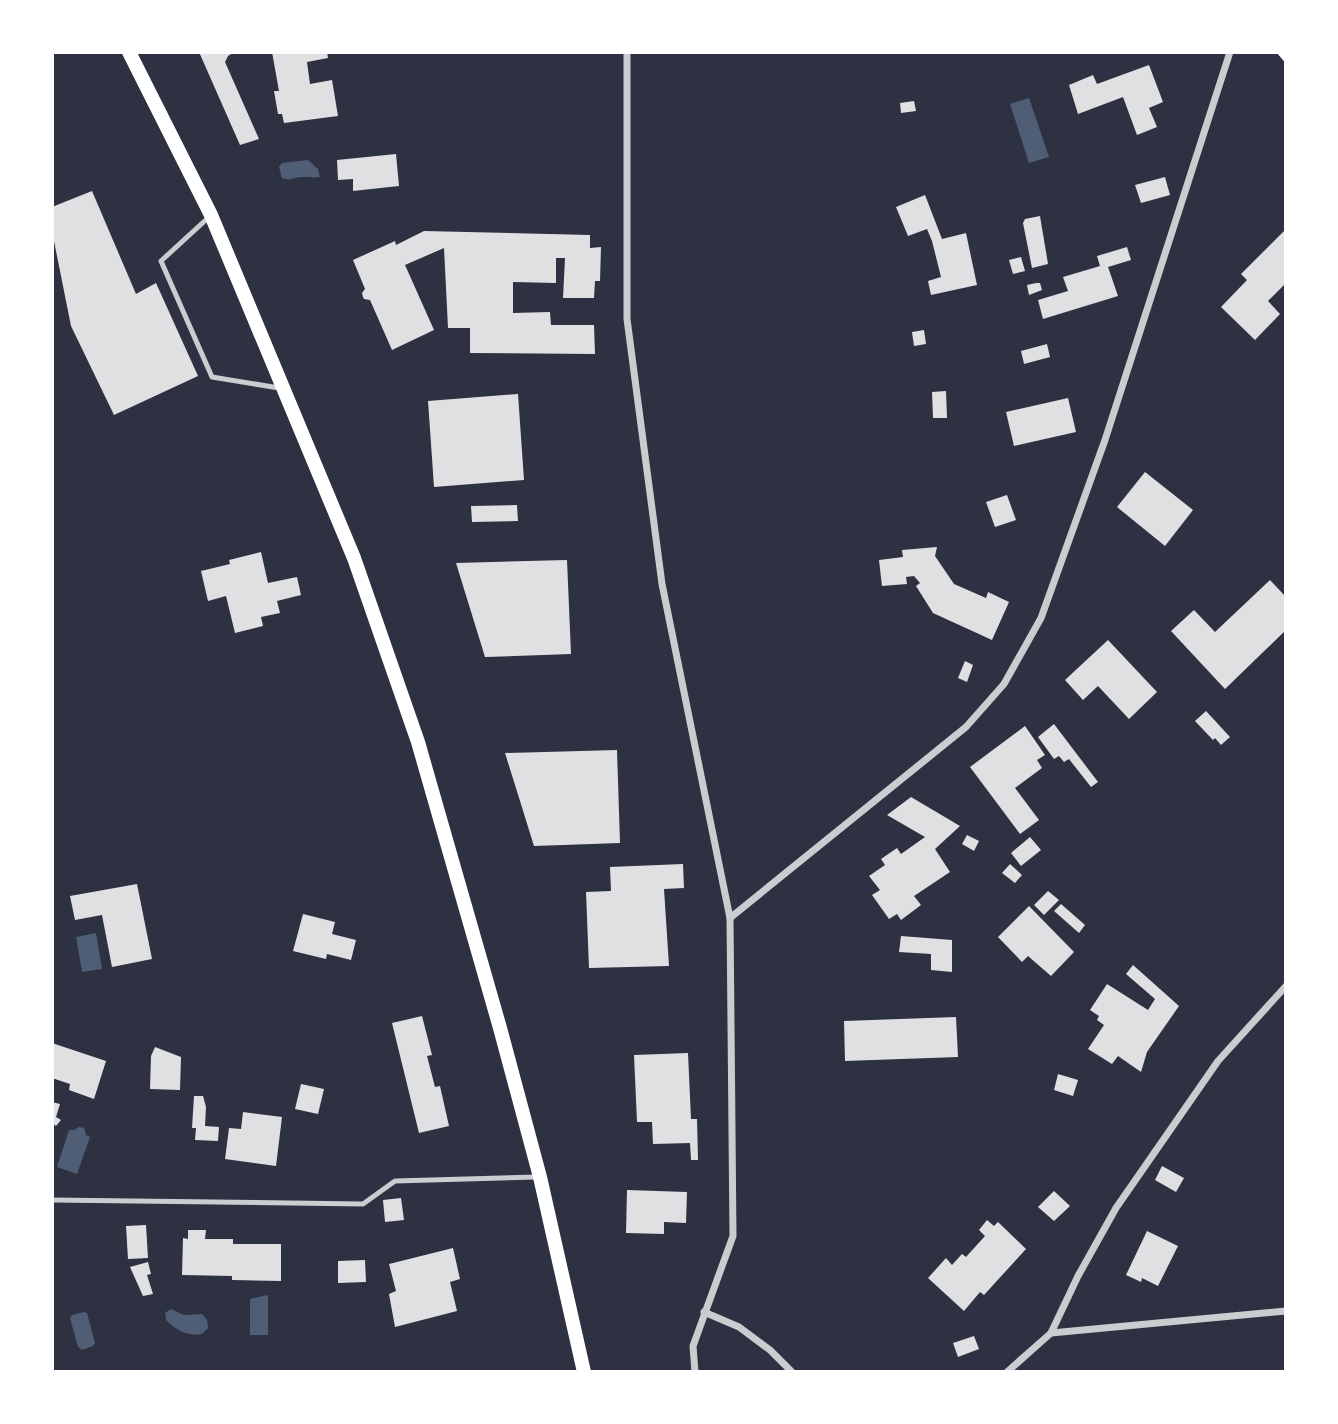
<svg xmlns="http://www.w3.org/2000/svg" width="1338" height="1424" font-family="'IBM Plex Serif',serif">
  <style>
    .water { fill: #4f5d75 }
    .building { fill: #e0e0e3 }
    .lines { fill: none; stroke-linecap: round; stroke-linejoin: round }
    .path { stroke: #fff; stroke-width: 4.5 }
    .service { stroke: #caccd0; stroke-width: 5 }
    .minor { stroke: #caccd0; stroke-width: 7 }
    .secondary { stroke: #fff; stroke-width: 14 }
  </style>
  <rect width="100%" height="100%" fill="#2d3142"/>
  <g class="water">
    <polygon points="1029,98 1049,157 1029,163 1010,104"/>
    <path d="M308,160L318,169L320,177C313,178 309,177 303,177C295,176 291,182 282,178L279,167L282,163Z"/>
    <polygon points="96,933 102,969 82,972 76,937"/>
    <polygon points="79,1127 84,1128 86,1135 90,1137 77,1174 57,1167 69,1130 74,1130"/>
    <polygon points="268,1295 268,1335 250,1335 250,1299"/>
    <path d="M171,1309L184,1315L202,1314L207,1320L208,1328L202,1334C189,1337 175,1330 166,1320L165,1313Z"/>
    <polygon points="84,1312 87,1313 95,1343 93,1346 82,1350 78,1347 70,1318 72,1315"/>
  </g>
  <g class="building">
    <polygon points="199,52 234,52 228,56 225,62 259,139 240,145"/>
    <polygon points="272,52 327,52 328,58 307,62 310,84 332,80 338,116 284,123 282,114 278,114 274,91 279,91"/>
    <polygon points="1149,65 1163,102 1149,108 1157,127 1137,135 1123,97 1078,114 1069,85 1093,75 1097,84"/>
    <polygon points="914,101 916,111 901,113 900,103"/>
    <polygon points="396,154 399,186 353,191 353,179 338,180 337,160"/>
    <polygon points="1165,177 1170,195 1141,203 1135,185"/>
    <polygon points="92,191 136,294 156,283 198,376 114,415 71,326 52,231 52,207"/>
    <polygon points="925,195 942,239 966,233 977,285 931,295 928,281 941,277 932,241 927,229 908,236 896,207"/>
    <polygon points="1040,216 1048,264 1032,268 1023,223 1025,219"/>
    <polygon points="1285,230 1285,284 1268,301 1280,314 1255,340 1221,307 1247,280 1241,274"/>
    <polygon points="424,231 590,235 590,248 601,247 600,281 595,281 594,298 563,298 565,258 556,258 556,283 513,282 513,313 550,312 551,325 594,325 595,354 470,353 470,328 448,328 444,248 405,265 434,330 392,350 370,300 364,299 363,297 362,293 365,289 353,260 395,241 396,245"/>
    <polygon points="1127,247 1131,260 1108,267 1118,296 1043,319 1038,300 1068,291 1063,277 1100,266 1097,256"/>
    <polygon points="1021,257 1025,271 1013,274 1009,260"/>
    <polygon points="1036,283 1040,283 1042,290 1029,295 1027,285"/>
    <polygon points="924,330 926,344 914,346 912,332"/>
    <polygon points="1047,344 1050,357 1024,364 1021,351"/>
    <polygon points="946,391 947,418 933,418 932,392"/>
    <polygon points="518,394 524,480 434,487 428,401"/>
    <polygon points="1068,398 1076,432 1014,446 1006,412"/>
    <polygon points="1145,472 1193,510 1165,546 1117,507"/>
    <polygon points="1007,495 1016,520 995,527 986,502"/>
    <polygon points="517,505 518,521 472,522 471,506"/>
    <polygon points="937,547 935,556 954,584 986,598 988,592 1009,602 992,640 933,613 916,586 920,583 914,576 906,577 907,584 882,586 879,560 903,557 902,550"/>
    <polygon points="261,552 268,583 297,577 301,595 277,601 280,613 261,617 263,626 235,633 226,596 208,601 201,571 230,564 229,560"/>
    <polygon points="567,560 571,654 485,657 456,563"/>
    <polygon points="1270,580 1285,596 1285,631 1225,689 1171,631 1194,610 1215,632"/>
    <polygon points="1108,640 1157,692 1129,719 1098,686 1083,700 1065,680"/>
    <polygon points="965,661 973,665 967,682 958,678"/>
    <polygon points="1206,711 1230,737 1221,745 1215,738 1213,740 1195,721"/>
    <polygon points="1054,724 1098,782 1091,787 1069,759 1064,762 1059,756 1054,759 1038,737"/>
    <polygon points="1025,726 1045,755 1037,760 1042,768 1015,788 1039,820 1020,834 970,767"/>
    <polygon points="617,750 620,843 534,846 505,753"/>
    <polygon points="911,797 960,826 935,849 950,872 914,896 921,905 901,920 897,914 889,919 872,895 880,890 869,876 885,865 881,859 897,848 901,854 925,837 887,815"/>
    <polygon points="967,835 979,841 974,851 962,844"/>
    <polygon points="1030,837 1041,850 1021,866 1011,853"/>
    <polygon points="683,864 684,888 664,889 669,966 589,968 586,892 611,891 610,867"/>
    <polygon points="1010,864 1022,875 1015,883 1002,873"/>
    <polygon points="137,884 152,959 112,967 102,915 75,920 70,896"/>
    <polygon points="1048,891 1059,900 1044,915 1034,905"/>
    <polygon points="1061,904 1085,925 1079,933 1054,911"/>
    <polygon points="1029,906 1074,952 1051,976 1028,956 1022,962 998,937"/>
    <polygon points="303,914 335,922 332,934 356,940 351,960 327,954 326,959 293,951"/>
    <polygon points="901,936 952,940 952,972 931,970 931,954 899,952"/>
    <polygon points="1133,965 1179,1006 1147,1052 1141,1072 1118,1056 1112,1064 1088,1049 1104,1025 1097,1020 1099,1016 1090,1010 1107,984 1148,1010 1155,999 1126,974"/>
    <polygon points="422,1016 432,1055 427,1056 435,1087 440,1086 449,1126 419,1133 392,1023"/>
    <polygon points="956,1017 958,1057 845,1061 844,1021"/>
    <polygon points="52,1043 106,1061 94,1099 69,1090 70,1084 52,1078"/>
    <polygon points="155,1047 181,1057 180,1090 150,1089 151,1056"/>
    <polygon points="688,1053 691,1119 697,1119 698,1160 691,1160 690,1143 653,1144 652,1122 637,1122 634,1055"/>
    <polygon points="1058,1074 1078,1080 1073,1096 1054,1090"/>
    <polygon points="301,1084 324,1089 318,1114 295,1109"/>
    <polygon points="194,1096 203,1096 206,1107 205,1126 219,1127 218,1141 195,1140 196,1128 192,1128"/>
    <polygon points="52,1102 60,1104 56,1117 61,1120 56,1126 52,1123"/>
    <polygon points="243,1112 282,1117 276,1166 225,1159 229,1128 241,1129"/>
    <polygon points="1162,1166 1184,1178 1176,1192 1155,1180"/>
    <polygon points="627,1190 687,1192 686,1223 664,1222 664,1234 626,1233"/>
    <polygon points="1054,1191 1070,1206 1054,1221 1038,1207"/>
    <polygon points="401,1198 404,1220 385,1222 383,1200"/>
    <polygon points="987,1220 994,1226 998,1222 1026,1249 984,1295 980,1292 964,1311 928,1278 946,1258 952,1265 962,1254 966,1257 985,1236 979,1230"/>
    <polygon points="146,1225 148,1258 128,1259 126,1226"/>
    <polygon points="188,1230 206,1230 205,1239 233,1239 233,1244 281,1244 281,1281 232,1280 232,1276 182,1275 183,1238 188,1239"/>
    <polygon points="1147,1231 1178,1246 1158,1286 1142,1278 1141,1282 1126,1275"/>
    <polygon points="453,1248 460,1279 450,1282 457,1311 395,1327 389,1294 396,1291 389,1264"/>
    <polygon points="365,1260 366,1282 338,1283 338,1261"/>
    <polygon points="148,1262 151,1274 147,1275 153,1294 143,1296 130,1267"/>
    <polygon points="974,1336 979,1349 958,1357 953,1343"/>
  </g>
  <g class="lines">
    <polyline class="path" points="1279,52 1286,60"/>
    <g class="service">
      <polyline points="209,217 161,261 212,377 279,388"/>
      <polyline points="52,1200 363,1204 395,1181 537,1177"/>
    </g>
    <g class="minor">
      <polyline points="627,52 627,319 662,584 730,918 733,1236 693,1346 695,1372"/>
      <polyline points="730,918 966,727 1004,684 1041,618 1105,440 1230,52"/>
      <polyline points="704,1312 739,1327 770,1350 792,1372"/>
      <polyline points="1051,1333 1286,1311"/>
      <polyline points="1007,1372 1051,1333 1078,1276 1116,1208 1218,1061 1286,986"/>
    </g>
    <polyline class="secondary" points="129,52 211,215 354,558 418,742 500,1028 540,1177 584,1372"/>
  </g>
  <rect width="1338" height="1424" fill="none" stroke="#ffffff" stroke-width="108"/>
</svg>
